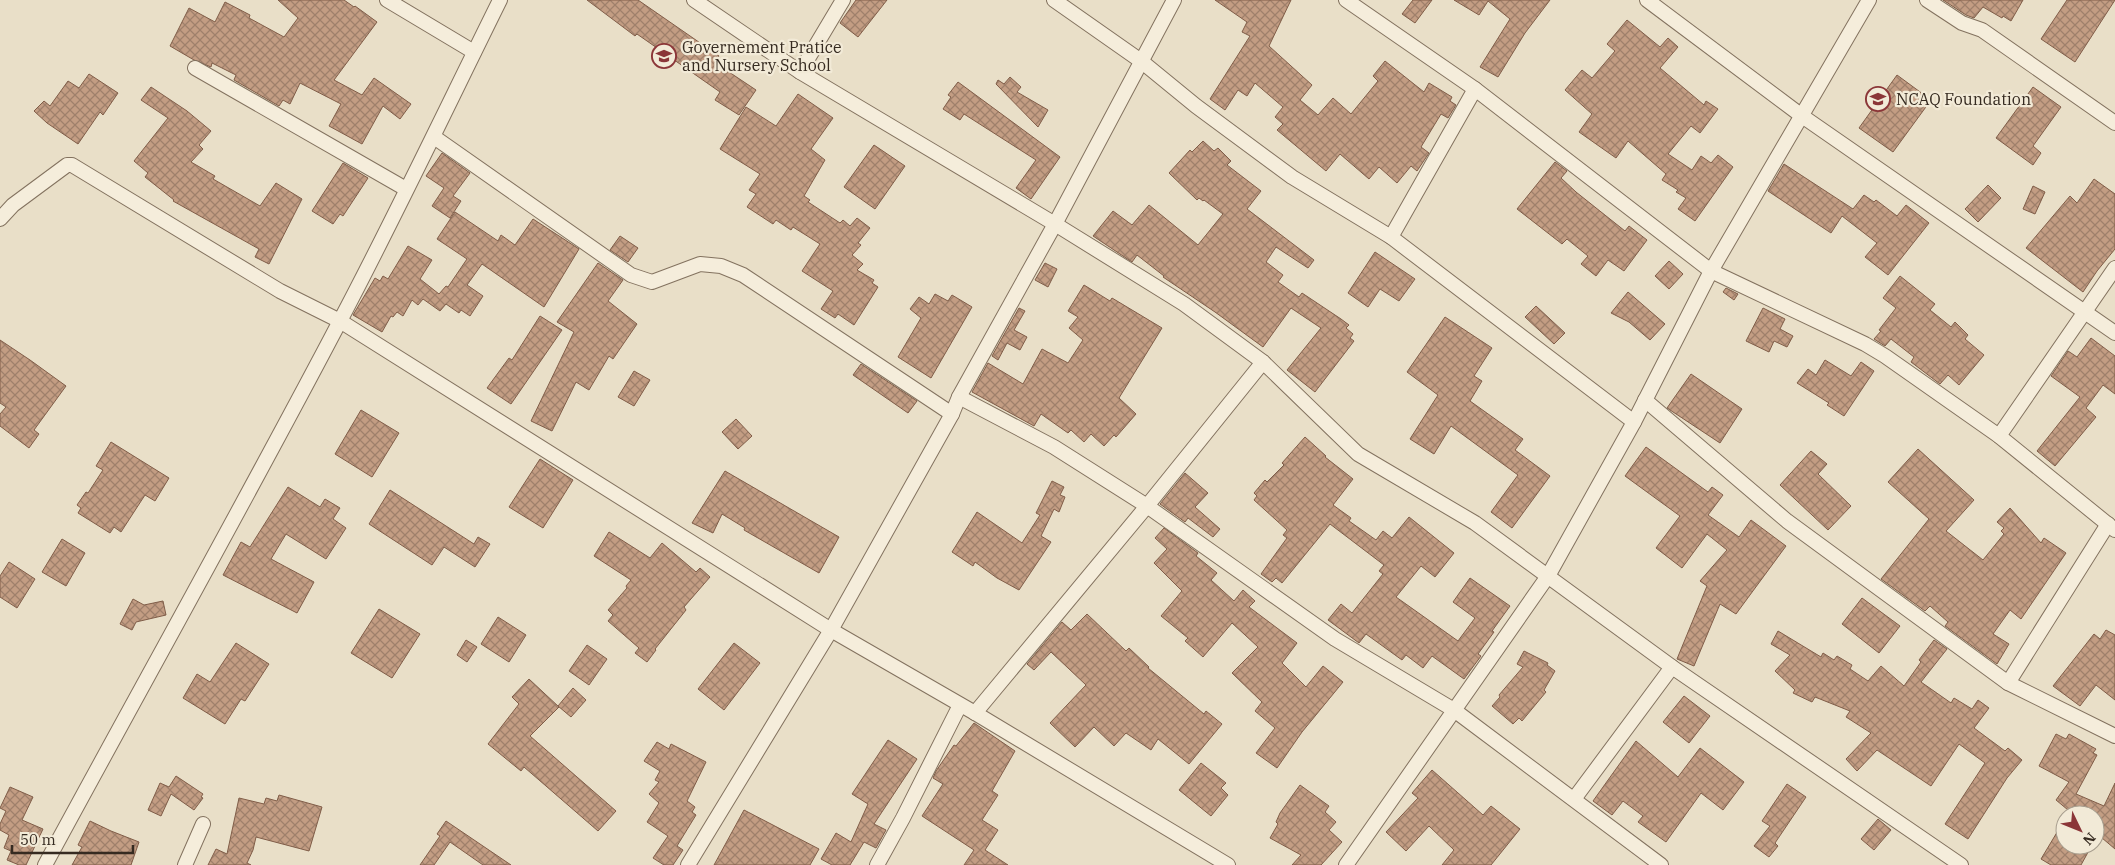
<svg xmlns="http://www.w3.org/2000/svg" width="2115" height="865" font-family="'IBM Plex Serif',serif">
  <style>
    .building { fill: url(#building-cross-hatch); stroke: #805d48 }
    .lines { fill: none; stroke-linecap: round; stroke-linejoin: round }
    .minor-casing { stroke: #83725f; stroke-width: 16 }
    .minor { stroke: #f5eddb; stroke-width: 14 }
    .labels { text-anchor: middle; stroke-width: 4.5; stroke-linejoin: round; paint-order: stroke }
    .poi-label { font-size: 16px; fill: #362b21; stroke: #f2ead7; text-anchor: start }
  </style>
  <defs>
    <pattern id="building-cross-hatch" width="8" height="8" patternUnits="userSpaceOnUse" patternTransform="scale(1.25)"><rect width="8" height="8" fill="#c39d83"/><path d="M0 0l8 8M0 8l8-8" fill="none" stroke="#9f806b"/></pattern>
  </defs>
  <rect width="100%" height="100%" fill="#e9dfc8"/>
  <g class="building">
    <polygon points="278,0 344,0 354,7 355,6 377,22 334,80 362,95 374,78 411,104 400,119 383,106 362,144 329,126 341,104 300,83 290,104 283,100 279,106 234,80 236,75 212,63 211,67 194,60 170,46 189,8 215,22 225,2 250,15 249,18 284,37 298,18"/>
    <polygon points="587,0 638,0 719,56 714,62 756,90 739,115 715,100 720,92 637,34 635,36"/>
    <polygon points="856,0 887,0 858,37 840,23"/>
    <polygon points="1215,0 1291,0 1269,46 1312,85 1300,100 1318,115 1333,98 1351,114 1378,81 1373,76 1385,61 1424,92 1429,83 1452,97 1450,101 1456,105 1448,118 1441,114 1421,147 1429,153 1417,171 1411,166 1397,183 1379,167 1369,179 1340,154 1326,171 1277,130 1283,124 1275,117 1283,107 1255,83 1247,96 1238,90 1225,110 1210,99 1250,36 1242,32 1247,22"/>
    <polygon points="1413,0 1432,0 1415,23 1402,14"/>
    <polygon points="1454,0 1550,0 1525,33 1498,77 1480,67 1510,19 1488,1 1479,15"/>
    <polygon points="1943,0 2023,0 2011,21 2003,16 2002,18 1983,7 1974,18 1966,15"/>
    <polygon points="2067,0 2115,0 2075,62 2041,39"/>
    <polygon points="1627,20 1660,47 1668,38 1678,47 1660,68 1704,105 1706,101 1718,109 1700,133 1691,126 1668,154 1692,170 1701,156 1711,163 1718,155 1733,167 1695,221 1678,209 1686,198 1676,192 1678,190 1662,180 1666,174 1628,141 1616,158 1579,132 1592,114 1565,90 1582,70 1592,78 1615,51 1607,44"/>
    <polygon points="89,74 118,93 103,115 100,112 78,144 47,123 34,111 44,101 50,106 68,81 79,88"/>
    <polygon points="1897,75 1931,100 1893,152 1859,128"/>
    <polygon points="1010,77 1021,87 1017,92 1048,110 1038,127 996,84 998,80 1004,84"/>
    <polygon points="958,82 1060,157 1031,199 1016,188 1036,160 964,114 960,120 943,109 951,97 948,95"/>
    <polygon points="151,87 187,111 211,131 199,145 203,149 191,162 215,176 213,179 260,206 276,183 302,199 269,264 255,257 259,249 173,201 174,200 145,177 148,173 134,161 168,118 141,100"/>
    <polygon points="2033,87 2061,107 2033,146 2041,153 2033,165 1996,138"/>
    <polygon points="798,94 833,118 811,149 825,160 804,196 810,200 808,202 840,223 843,220 850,226 857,218 870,228 858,243 861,245 852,255 863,264 857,270 874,280 872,283 878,287 854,325 838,314 835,318 821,309 833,291 802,271 820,244 793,227 791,230 776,220 773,224 747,207 756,194 749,190 760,174 720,149 746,107 776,126"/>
    <polygon points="1203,141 1214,151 1218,148 1231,161 1227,165 1261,191 1247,209 1314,260 1308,268 1276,247 1266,262 1283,275 1278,282 1299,297 1302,293 1341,319 1349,325 1346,328 1353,334 1350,338 1354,341 1315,392 1287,370 1321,328 1291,308 1263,347 1215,312 1163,277 1164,276 1137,255 1132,262 1093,236 1113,211 1132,225 1149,205 1198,245 1223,214 1204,200 1203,201 1199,198 1197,200 1169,173 1190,150 1192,152"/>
    <polygon points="874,145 905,166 875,209 844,187"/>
    <polygon points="442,153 470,173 453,196 461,201 450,218 432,206 444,188 426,176"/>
    <polygon points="1555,162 1567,171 1561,178 1576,192 1625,231 1629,226 1647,240 1624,271 1608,260 1596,276 1581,264 1588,256 1567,239 1562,244 1517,209"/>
    <polygon points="343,163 368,178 343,216 340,214 333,224 312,211"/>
    <polygon points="1784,164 1853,209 1864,195 1874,202 1876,200 1897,216 1906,205 1929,223 1888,275 1865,257 1877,243 1842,216 1831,233 1768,191"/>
    <polygon points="2094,179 2115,194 2115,249 2097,271 2083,292 2026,248 2070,196 2077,203"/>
    <polygon points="1988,185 2001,198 1978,222 1965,209"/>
    <polygon points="2033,186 2045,192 2035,214 2023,209"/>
    <polygon points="455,212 498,241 501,235 515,245 533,219 579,249 544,307 482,264 467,285 483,296 470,316 461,310 459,313 446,304 440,311 423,299 418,305 412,300 403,316 397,312 393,317 391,316 382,332 353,315 375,278 380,281 383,276 388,279 408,246 432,260 420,279 439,294 446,286 448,287 467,259 437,239"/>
    <polygon points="620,236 638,248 628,262 610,250"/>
    <polygon points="1375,252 1415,279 1399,301 1380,289 1368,307 1348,293"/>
    <polygon points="1669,261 1683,274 1669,289 1655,276"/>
    <polygon points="598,263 623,280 608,301 637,324 613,359 609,356 589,390 576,382 552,431 531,421 574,332 557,322"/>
    <polygon points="1045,263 1057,269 1048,287 1035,280"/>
    <polygon points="1900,276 1935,304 1930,310 1951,327 1955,322 1968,335 1965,339 1984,355 1959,385 1948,375 1940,384 1911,362 1914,357 1891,339 1885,346 1874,339 1881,331 1879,330 1896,308 1883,298"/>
    <polygon points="1084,285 1110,301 1112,298 1162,328 1119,398 1136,414 1116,437 1114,435 1104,446 1091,434 1084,442 1071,430 1068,433 1041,414 1034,426 972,392 988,363 1023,384 1042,349 1068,363 1083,340 1069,328 1078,317 1068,311"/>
    <polygon points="1726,288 1738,294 1734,300 1723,292"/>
    <polygon points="1628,292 1665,324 1650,340 1629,322 1611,313"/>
    <polygon points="935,294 948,301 952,295 972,307 931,378 898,357 921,318 910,309 919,297 929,304"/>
    <polygon points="1536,306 1565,333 1554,344 1525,317"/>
    <polygon points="1019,308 1025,311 1014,330 1027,337 1020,350 1007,343 998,360 992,356"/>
    <polygon points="1763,308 1785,319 1780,329 1793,336 1787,347 1774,341 1769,352 1746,341"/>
    <polygon points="540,316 562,330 511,404 487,388 509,358 512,360"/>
    <polygon points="1445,317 1492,348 1474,376 1482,381 1470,401 1523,439 1515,450 1550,476 1512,528 1491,512 1518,475 1451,426 1434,454 1410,439 1438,395 1407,372"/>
    <polygon points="2091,338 2115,356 2115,394 2103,385 2086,408 2096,417 2055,466 2037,451 2080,397 2051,376 2068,351 2077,357"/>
    <polygon points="0,340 30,360 66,386 34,430 39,434 29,448 0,426 0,414 6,407 0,403"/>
    <polygon points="1825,360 1851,376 1861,362 1874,371 1844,416 1827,405 1829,403 1797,383 1808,369 1816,375"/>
    <polygon points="861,364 917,401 908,413 853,375"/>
    <polygon points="634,371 650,380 634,406 618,397"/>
    <polygon points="1691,374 1742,409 1720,443 1667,408"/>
    <polygon points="361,410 399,433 372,477 335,454"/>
    <polygon points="736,419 752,436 738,449 722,432"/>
    <polygon points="1305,437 1326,456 1325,457 1353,479 1333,505 1351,518 1349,521 1376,540 1383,531 1392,538 1409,517 1454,553 1435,577 1421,566 1396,597 1458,641 1475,618 1453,602 1470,578 1510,606 1492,631 1494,632 1478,654 1481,656 1464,679 1432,656 1423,668 1406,655 1402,660 1366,634 1359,643 1328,620 1341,604 1352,613 1383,574 1379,571 1384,565 1330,524 1282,583 1276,578 1272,582 1261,574 1287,538 1283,535 1287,530 1254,500 1257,496 1254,493 1265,480 1267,482 1284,465 1282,463"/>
    <polygon points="111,442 169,478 155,501 145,495 121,532 114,527 110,533 78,513 81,508 77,505 86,492 88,493 103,470 96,466"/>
    <polygon points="1646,447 1708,492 1712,487 1723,495 1708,515 1739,537 1751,520 1786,546 1736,614 1720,604 1694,666 1677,659 1707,586 1700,581 1727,550 1707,534 1682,568 1656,548 1680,516 1625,476"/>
    <polygon points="1918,449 1974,500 1946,531 1983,560 2004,534 2001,531 2004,528 1997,522 2010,508 2041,543 2044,538 2066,553 2021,619 2010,610 1993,634 2009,644 1997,664 1945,626 1948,622 1930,606 1925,611 1881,579 1929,519 1888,482"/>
    <polygon points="1811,451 1827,464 1818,474 1851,506 1828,530 1780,485"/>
    <polygon points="540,459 573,480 543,528 509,507"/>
    <polygon points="725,471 839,537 819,573 744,530 745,528 722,514 713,533 692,523"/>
    <polygon points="1185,473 1208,493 1195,507 1220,529 1213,537 1188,518 1185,522 1160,504"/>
    <polygon points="1052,481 1064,487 1060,495 1065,497 1059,512 1054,509 1041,536 1051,542 1019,590 997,578 975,562 973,566 952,552 977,512 1022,543 1040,515 1036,513"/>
    <polygon points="288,487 320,507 325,499 340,508 333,519 346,528 326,559 286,534 271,559 314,582 297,613 223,575 241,542 250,547"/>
    <polygon points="390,490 474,544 478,537 490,544 475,567 444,547 432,565 369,524"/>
    <polygon points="1164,528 1198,553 1196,556 1217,573 1211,580 1234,601 1243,590 1255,601 1249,607 1297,643 1282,663 1306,687 1323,666 1343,682 1302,732 1277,768 1256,753 1275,728 1255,711 1262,702 1232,673 1258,647 1232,623 1203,657 1185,641 1188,638 1161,616 1182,591 1154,563 1167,549 1155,538"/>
    <polygon points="609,532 650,558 662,543 696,572 700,568 710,577 684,607 686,610 655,649 656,650 647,662 635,653 639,648 608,621 613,615 608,610 627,588 626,586 631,580 594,556"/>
    <polygon points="62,539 85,553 66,586 42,572"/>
    <polygon points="9,562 35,579 17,608 0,597 0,576"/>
    <polygon points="1862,598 1900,626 1879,653 1842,624"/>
    <polygon points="133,599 144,605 163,601 166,615 136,622 132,630 120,624"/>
    <polygon points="379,609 420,634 392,678 351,653"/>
    <polygon points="1087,614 1126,651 1129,648 1149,667 1148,668 1204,714 1206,711 1222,724 1189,764 1158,739 1151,750 1126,733 1114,746 1094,727 1075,747 1050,723 1086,685 1051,652 1034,670 1027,664 1062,622 1071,630"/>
    <polygon points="498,617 526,635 509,662 481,644"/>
    <polygon points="2106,630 2115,635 2115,700 2096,685 2080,706 2053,686 2094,634 2100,639"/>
    <polygon points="1778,631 1821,657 1823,653 1834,660 1837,656 1852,665 1850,669 1868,681 1881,666 1904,686 1921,662 1919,660 1934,640 1947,649 1921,682 1951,703 1954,698 1972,709 1978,700 1989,708 1974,728 2005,751 2008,748 2022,760 2007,778 1968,839 1945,824 1985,763 1959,744 1931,786 1877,750 1857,771 1846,759 1871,733 1846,717 1850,711 1815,697 1812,702 1793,693 1795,690 1775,671 1790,655 1771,644"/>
    <polygon points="466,640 477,647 467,662 457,655"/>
    <polygon points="236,643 269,664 245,701 241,699 225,724 183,698 197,674 210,682"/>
    <polygon points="734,643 760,663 724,710 698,689"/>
    <polygon points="587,645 607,659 589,685 569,671"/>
    <polygon points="1524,651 1548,663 1547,665 1555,671 1544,690 1546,692 1522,721 1519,718 1513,724 1492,706 1500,697 1499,695 1523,667 1517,664"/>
    <polygon points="529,679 559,707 530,736 616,811 598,831 524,767 521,771 488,744 519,704 512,697"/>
    <polygon points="573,688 586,700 571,717 558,706"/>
    <polygon points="1684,696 1710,716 1689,743 1663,722"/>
    <polygon points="974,723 1015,751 992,791 998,795 982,820 998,830 985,850 1008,865 964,865 974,850 922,816 943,784 933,778 936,771 954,745 956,746"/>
    <polygon points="2056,734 2066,739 2069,734 2096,749 2093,753 2097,755 2076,794 2104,806 2115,783 2115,849 2095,832 2095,815 2074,815 2056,800 2069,782 2039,766"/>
    <polygon points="888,740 917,759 874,824 886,830 876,848 864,842 850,865 832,865 821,859 836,833 851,842 868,804 852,794"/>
    <polygon points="1636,741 1678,777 1700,748 1744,782 1723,810 1701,793 1666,842 1638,822 1643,816 1623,801 1612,815 1593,801"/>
    <polygon points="657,742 669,749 671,744 706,762 687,801 695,807 692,812 696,815 677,846 683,850 673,865 664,865 653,858 668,836 647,822 659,803 649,794 659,782 655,780 660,771 644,761"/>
    <polygon points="1201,763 1226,783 1221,788 1228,795 1211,816 1179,790"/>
    <polygon points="1432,770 1483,815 1491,806 1520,829 1491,865 1442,865 1454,850 1429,826 1406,851 1386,832 1418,798 1412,793"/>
    <polygon points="176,776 203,794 201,797 203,798 194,810 171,794 161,816 148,810 160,783 169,787"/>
    <polygon points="1787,784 1806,797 1775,843 1778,846 1769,857 1754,846 1770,826 1762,821"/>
    <polygon points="1300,785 1329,806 1325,812 1336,822 1329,830 1342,842 1321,865 1292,865 1301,855 1270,838 1278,824 1276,822 1280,813"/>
    <polygon points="10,787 33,797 22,820 43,829 26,865 19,865 7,860 11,851 4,848 9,835 0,830 0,824 6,811 0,808"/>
    <polygon points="279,795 322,807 309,851 256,837 253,850 247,863 251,865 208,865 216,849 227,854 239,798 264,804 266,798 277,801"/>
    <polygon points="744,810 819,849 810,865 714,865"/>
    <polygon points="1878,819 1891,830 1874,850 1861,839"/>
    <polygon points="2065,819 2065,845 2092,845 2081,865 2051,865 2041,859"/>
    <polygon points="90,821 111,831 139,842 131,865 72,865 82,847 78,845"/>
    <polygon points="446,821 511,865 483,865 450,842 434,865 420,865 440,836 437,834"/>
  </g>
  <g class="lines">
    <defs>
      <g id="minor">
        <polyline points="387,0 474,52"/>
        <polyline points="694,0 800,72 1055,224 1184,304 1263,362 1358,454 1475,523 1672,667 1961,865"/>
        <polyline points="1054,0 1141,61 1196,106 1292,177 1391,237 1634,422"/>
        <polyline points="1346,0 1475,89 1711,271 1865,344 1885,356 1999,436 2115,530"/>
        <polyline points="1647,0 1802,116 2115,333"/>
        <polyline points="1927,0 1962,23 1982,30 2115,123"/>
        <polyline points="195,68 406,189"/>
        <polyline points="800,72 843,0"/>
        <polyline points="434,137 631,275 652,282 700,264 721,266 743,275 952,414"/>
        <polyline points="0,219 13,205 67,165 72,165 280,291 340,321 831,630 975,713 1228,865"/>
        <polyline points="1391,237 1475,89"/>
        <polyline points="1263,362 1147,506 1335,639 1454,710 1661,865"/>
        <polyline points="959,397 1054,447 1147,506 975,713"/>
        <polyline points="1645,400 1787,521 2008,683 2115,736"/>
        <polyline points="1999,436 2115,268"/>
        <polyline points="2008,683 2108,524"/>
        <polyline points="1574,799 1672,667"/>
        <path d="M45,865C143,684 244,504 340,321C396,215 447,107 500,0"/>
        <polyline points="185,865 203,824"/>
        <polyline points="688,865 831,630 952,414 959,397 1055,224 1174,0"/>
        <polyline points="877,865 903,818 960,705"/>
        <polyline points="1346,865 1548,576 1634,422 1711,271 1869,0"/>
      </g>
    </defs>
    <use href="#minor" class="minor-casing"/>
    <use href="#minor" class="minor"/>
  </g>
  <defs>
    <symbol id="school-ring" viewBox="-11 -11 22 22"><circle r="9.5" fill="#f2ead7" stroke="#8b3638" stroke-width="1.5"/><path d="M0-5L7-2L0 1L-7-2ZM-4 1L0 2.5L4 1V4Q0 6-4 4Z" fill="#8b3638"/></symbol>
  </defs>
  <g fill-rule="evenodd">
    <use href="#school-ring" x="650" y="42" width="28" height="28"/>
    <use href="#school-ring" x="1864" y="85" width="28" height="28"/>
  </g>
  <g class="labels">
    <g class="poi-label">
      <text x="682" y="53">Governement Pratice<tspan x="682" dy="18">and Nursery School</tspan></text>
      <text x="1896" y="105">NCAQ Foundation</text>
    </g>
  </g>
  <g transform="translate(2080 830) rotate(133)"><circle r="24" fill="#f2ead7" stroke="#a79e8e"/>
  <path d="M0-4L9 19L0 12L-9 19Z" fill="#8b3638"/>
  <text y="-8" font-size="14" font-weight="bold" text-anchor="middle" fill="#362b21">N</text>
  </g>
  <path d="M12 845v8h121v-8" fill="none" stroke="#362b21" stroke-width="2.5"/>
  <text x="20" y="845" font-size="15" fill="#362b21" stroke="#f2ead7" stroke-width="4" paint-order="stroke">50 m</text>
</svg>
